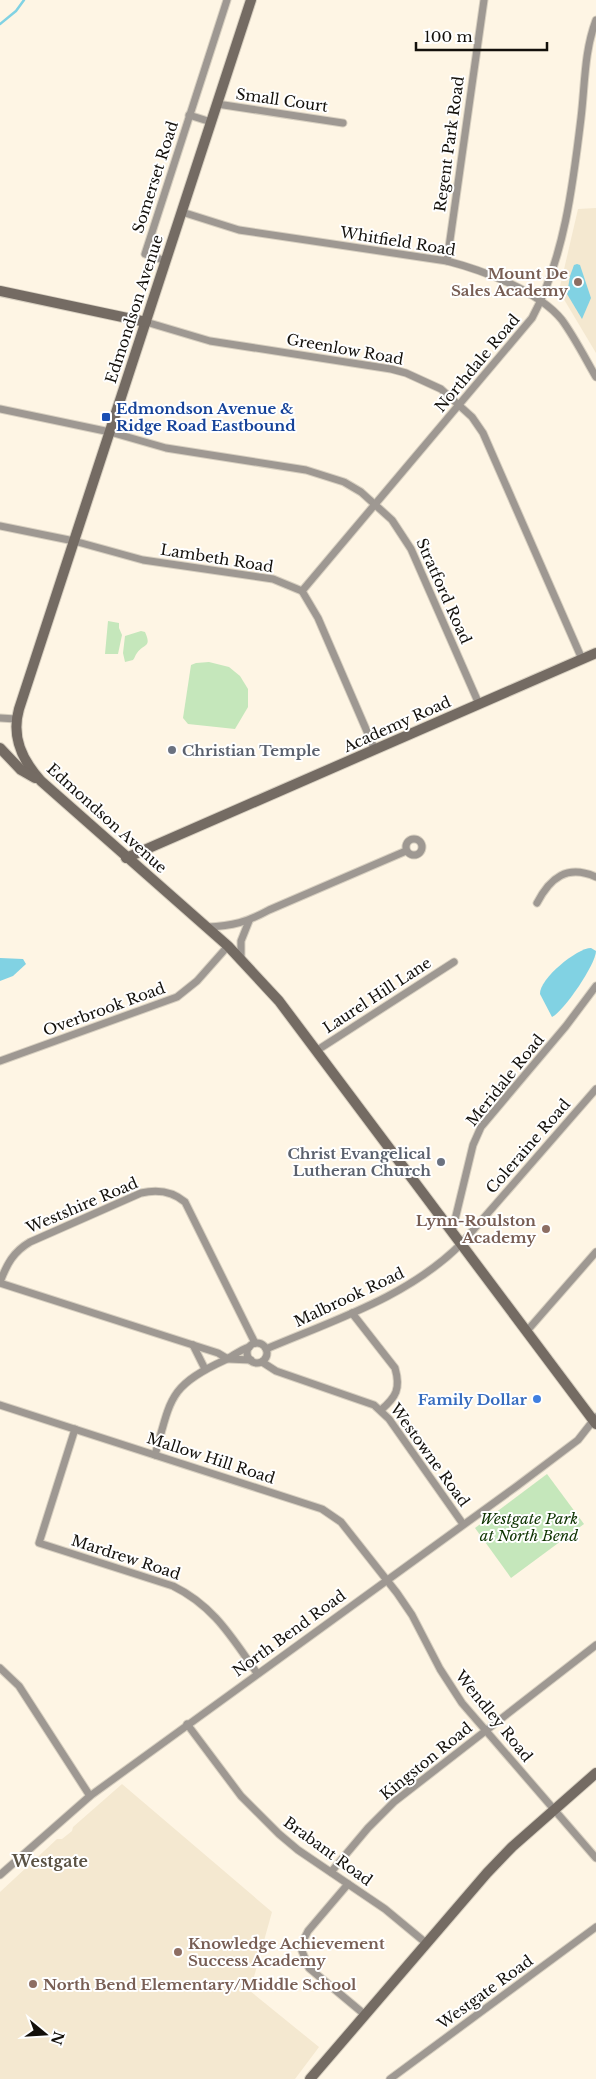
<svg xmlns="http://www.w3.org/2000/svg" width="596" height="2079" viewBox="0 0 596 2079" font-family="'Libre Baskerville',serif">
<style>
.built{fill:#f4e8d0}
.green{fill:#c5e7bb}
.water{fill:#81d2e3}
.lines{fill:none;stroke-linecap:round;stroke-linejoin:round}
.stream{stroke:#81d2e3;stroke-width:2.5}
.street-casing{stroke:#d8d0c1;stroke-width:9}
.secondary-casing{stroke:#d8d0c1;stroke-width:12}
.street{stroke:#9e9892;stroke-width:7}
.secondary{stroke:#746b63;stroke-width:10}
.education-dot{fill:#8d6e63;stroke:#fff;stroke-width:2}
.transit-dot{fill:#1a4fb4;stroke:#fff;stroke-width:2}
.worship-dot{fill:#6b7280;stroke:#fff;stroke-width:2}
.shop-dot{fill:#3f7fe0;stroke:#fff;stroke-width:2}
.labels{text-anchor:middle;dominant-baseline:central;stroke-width:4;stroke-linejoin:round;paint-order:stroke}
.street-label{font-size:15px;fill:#13100b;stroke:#fff}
.education-label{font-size:15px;font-weight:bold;fill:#785e54;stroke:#fff;text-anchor:end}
.transit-label{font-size:15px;font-weight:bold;fill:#164399;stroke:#fff;text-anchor:start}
.worship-label{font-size:15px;font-weight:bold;fill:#5b616d;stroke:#fff;text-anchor:start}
.shop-label{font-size:15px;font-weight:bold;fill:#366cbe;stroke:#fff;text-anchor:end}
.park-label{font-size:15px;font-style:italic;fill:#0d3300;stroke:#fff}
.neighbourhood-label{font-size:16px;font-weight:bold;fill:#5b5345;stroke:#fff}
</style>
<rect width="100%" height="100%" fill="#fef5e4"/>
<g class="built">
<polygon points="596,208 596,353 559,291 578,209"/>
<polygon points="122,1784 272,1912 250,1991 319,2047 295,2079 0,2079 0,1892 57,1839 62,1839 72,1831 73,1827"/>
</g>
<g class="green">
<polygon points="108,621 119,623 119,628 122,635 118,654 105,654"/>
<path d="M141 631 145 632C152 648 144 643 137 653 135 655 135 658 133 660L125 662 123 653 125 636Z"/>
<polygon points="209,662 229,667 240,676 248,689 248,707 235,729 188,724 183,718 191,665 196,663"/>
<polygon points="547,1474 584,1524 511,1578 475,1528"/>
</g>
<g class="water">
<polygon points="577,264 580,265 591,298 582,319 567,294 570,276 574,265"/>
<path d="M591 948 596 951C596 964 564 1011 552 1017L540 994C539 979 577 948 591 948Z"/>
<polygon points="0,958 23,959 26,964 13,976 0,981"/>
</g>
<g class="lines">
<polyline class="stream" points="0,24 16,11 24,0"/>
<g class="street-casing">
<g id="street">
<polyline points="217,104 343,123"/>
<polyline points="189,115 211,122"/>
<path d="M182 212 239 230 447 261C482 270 539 291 562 320 575 338 585 358 596 377"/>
<polyline points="166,261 145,254 227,0"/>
<polyline points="447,261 484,0"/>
<polyline points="146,322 210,341 391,369 406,373 441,389 472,417 483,433 582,659"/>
<polyline points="0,409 110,432 166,448 306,470 344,482 361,492 392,520 411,549 479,704"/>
<polyline points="0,526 74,541 143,560 273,579 302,591 318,618 375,750"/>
<path d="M302 591 532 318C564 259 573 185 581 118 585 85 584 52 596 20"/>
<polyline points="0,718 16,719"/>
<circle cx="414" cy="847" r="8"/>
<path d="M537 903C550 878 567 864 596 877"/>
<path d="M207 927C233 926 247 922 269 910L406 851"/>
<polyline points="241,958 241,941 249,921"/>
<polyline points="316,1051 454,962"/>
<polyline points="0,1061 177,997 197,981 228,946"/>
<polyline points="452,1232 473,1145 481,1127 566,1026 596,986"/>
<path d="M0 1282C7 1264 13 1252 30 1242L141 1193C158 1189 172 1191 185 1202L255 1343"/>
<polyline points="0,1283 193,1345 218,1353 228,1359 251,1360"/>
<path d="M352 1313 395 1368C401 1389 396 1397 381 1410"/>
<polyline points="526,1332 596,1252"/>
<circle cx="257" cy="1353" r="10"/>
<polyline points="193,1345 205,1369"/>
<path d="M266 1349C334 1320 408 1297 461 1244L596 1089"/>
<polyline points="262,1362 276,1371 374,1405 389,1419 463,1524"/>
<polyline points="0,1405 322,1509 341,1522 397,1593 412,1615 440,1669 462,1703 596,1858"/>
<path d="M75 1429 39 1543 173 1586C214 1606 232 1638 257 1673"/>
<path d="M155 1455C171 1399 168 1386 225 1360 233 1356 240 1350 249 1347"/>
<polyline points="0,1668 19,1686 90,1796"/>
<polyline points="187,1724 241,1796 279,1834 298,1850 385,1909 426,1943"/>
<polyline points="331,1872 368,1828 394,1802 596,1645"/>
<polyline points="0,1875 90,1796 517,1486 578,1440 596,1417"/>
<polyline points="348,1884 308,1931 302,1943 302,1951 309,1968 364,2014"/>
<polyline points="390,2079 596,1927"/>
</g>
</g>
<g class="secondary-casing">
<g id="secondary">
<path d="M251 0 19 709C11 737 22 760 41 781L228 946 279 1001 596 1424"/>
<polyline points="0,291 146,322"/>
<polyline points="0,748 21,770 35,778"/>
<polyline points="126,858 596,653"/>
<polyline points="310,2079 487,1873 512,1847 596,1773"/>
</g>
</g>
<use href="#street" class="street"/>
<use href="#secondary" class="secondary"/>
</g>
<g class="education-dot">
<circle cx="578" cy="282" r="5"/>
<circle cx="546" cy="1229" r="5"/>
<circle cx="178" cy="1952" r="5"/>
<circle cx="33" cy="1984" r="5"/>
</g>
<rect class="transit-dot" x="101" y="412" width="10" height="10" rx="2.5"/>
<g class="worship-dot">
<circle cx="172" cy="750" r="5"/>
<circle cx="441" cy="1162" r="5"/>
</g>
<circle class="shop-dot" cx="537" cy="1399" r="5"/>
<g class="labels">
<g class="street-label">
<text transform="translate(282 100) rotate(8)">Small Court</text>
<text transform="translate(449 144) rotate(-82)">Regent Park Road</text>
<text transform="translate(155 177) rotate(-72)">Somerset Road</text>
<text transform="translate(398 241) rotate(9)">Whitfield Road</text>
<text transform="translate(134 309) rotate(-72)">Edmondson Avenue</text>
<text transform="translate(345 349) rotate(10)">Greenlow Road</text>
<text transform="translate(477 363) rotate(-50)">Northdale Road</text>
<text transform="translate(217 558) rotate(9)">Lambeth Road</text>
<text transform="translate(444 591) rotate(66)">Stratford Road</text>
<text transform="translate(397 724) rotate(-24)">Academy Road</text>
<text transform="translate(107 818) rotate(42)">Edmondson Avenue</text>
<text transform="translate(377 995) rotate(-33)">Laurel Hill Lane</text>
<text transform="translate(104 1009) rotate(-20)">Overbrook Road</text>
<text transform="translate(505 1080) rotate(-51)">Meridale Road</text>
<text transform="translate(528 1146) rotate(-49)">Coleraine Road</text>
<text transform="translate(82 1205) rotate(-23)">Westshire Road</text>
<text transform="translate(349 1297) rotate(-25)">Malbrook Road</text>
<text transform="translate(430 1455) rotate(54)">Westowne Road</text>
<text transform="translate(211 1458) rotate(18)">Mallow Hill Road</text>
<text transform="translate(126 1557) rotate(18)">Mardrew Road</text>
<text transform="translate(289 1633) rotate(-36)">North Bend Road</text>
<text transform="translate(494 1716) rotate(51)">Wendley Road</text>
<text transform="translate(426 1761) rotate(-39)">Kingston Road</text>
<text transform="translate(328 1851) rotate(36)">Brabant Road</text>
<text transform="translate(485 1992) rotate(-36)">Westgate Road</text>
</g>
<g class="education-label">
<text x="568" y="273">Mount De<tspan x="568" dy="17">Sales Academy</tspan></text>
<text x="536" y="1220">Lynn-Roulston<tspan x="536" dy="17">Academy</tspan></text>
<text x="188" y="1943" text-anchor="start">Knowledge Achievement<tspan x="188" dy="17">Success Academy</tspan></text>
<text x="43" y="1984" text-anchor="start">North Bend Elementary/Middle School</text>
</g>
<g class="transit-label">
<text x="116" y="408">Edmondson Avenue &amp;<tspan x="116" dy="17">Ridge Road Eastbound</tspan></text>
</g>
<g class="worship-label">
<text x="182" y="750">Christian Temple</text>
<text x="431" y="1153" text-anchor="end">Christ Evangelical<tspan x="431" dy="17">Lutheran Church</tspan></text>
</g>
<g class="shop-label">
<text x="527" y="1399">Family Dollar</text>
</g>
<g class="park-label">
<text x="529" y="1518">Westgate Park<tspan x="529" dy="17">at North Bend</tspan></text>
</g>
<g class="neighbourhood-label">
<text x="50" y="1861">Westgate</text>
</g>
</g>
<g transform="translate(45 2034) rotate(108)" stroke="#ffffff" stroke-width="4" paint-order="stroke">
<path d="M0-4L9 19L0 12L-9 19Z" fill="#13100b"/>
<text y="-8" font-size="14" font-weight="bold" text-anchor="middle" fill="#13100b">N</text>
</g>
<path d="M416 42v8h131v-8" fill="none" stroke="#13100b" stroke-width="2.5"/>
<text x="424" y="42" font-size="15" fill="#13100b" stroke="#ffffff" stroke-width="4" paint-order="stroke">100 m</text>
</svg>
